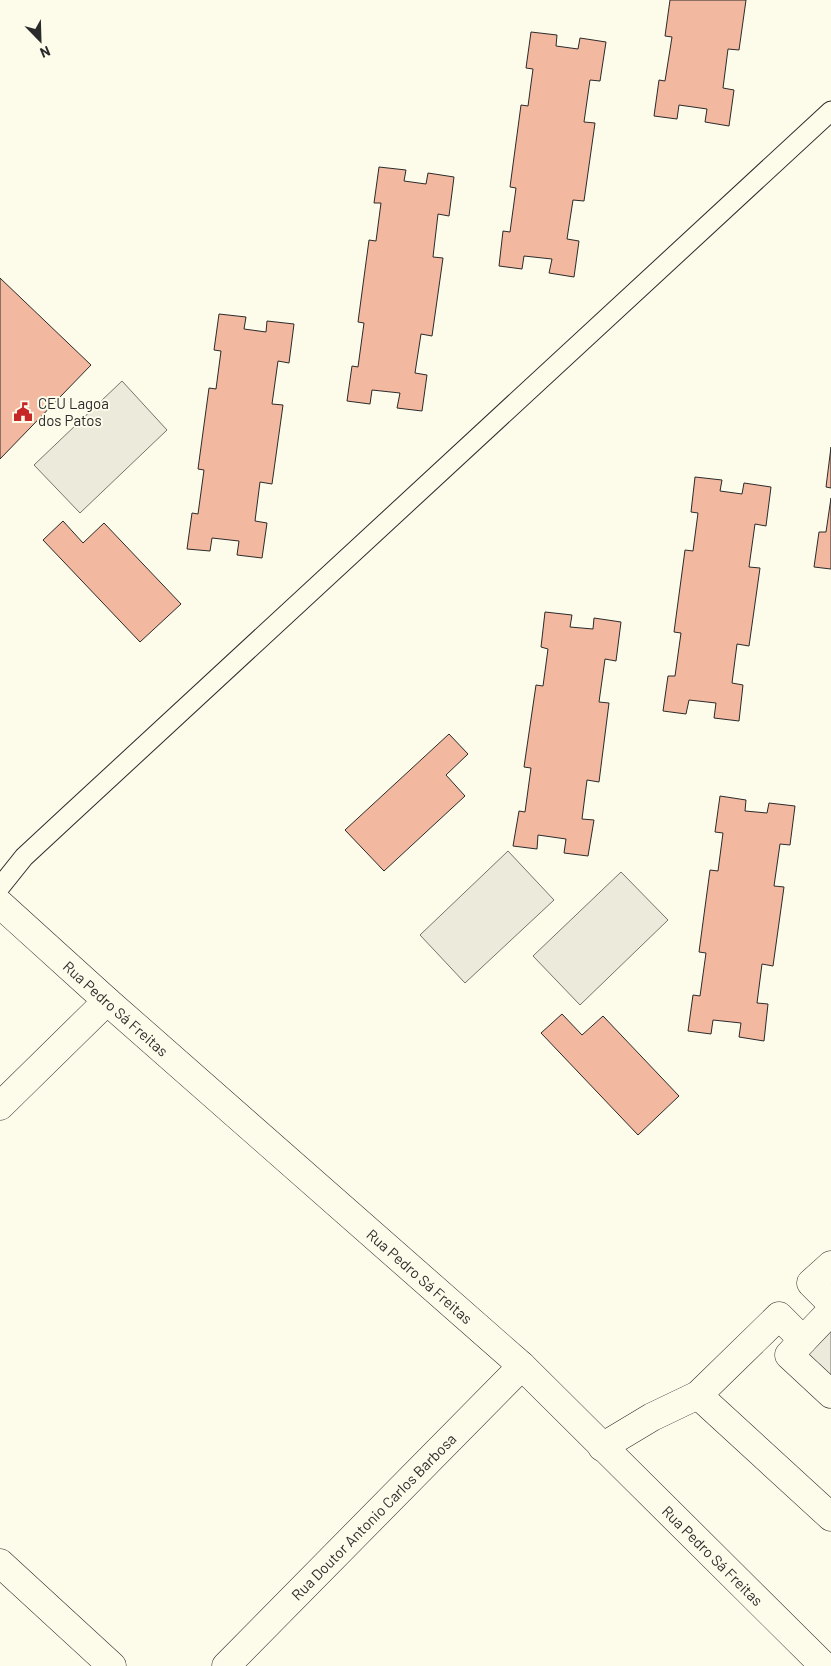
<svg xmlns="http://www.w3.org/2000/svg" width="831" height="1666" viewBox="0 0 831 1666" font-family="Barlow,sans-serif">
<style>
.green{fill:#ecebdb;stroke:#74746e}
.building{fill:#f2b8a0;stroke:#2b2b2b}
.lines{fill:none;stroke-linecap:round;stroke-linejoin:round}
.lane-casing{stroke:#2b2b2b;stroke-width:21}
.street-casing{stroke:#2b2b2b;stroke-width:29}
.lane{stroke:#fdfbea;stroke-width:19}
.street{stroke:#fdfbea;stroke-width:28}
.labels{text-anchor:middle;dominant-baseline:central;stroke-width:4;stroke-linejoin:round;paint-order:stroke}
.poi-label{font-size:15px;fill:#2b2b2b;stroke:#fdfbea;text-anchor:start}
.street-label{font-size:15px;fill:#2b2b2b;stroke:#fdfbea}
</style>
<rect width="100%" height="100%" fill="#fdfbea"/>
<g class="green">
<polygon points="122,381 167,430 80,513 34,465"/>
<polygon points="508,851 554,900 465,983 420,935"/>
<polygon points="621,872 668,920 580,1005 533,956"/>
<polygon points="831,1319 831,1388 797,1354"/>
</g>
<g class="building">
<polygon points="670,0 746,0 739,50 728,49 723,88 734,90 729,126 705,122 707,109 679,105 677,119 654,116 659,80 665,81 672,37 665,36"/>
<polygon points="531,32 557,35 556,46 578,49 580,38 606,42 600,81 590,80 584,122 595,123 584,201 573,200 567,239 579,241 574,277 549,273 552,259 524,256 522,269 499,266 503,231 510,232 516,188 510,187 521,105 528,106 533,69 526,68"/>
<polygon points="379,167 406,170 404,181 426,184 428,173 454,177 449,216 438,214 433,257 443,258 432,336 421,334 415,373 427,375 422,411 397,408 400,393 372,390 370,404 347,401 352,366 358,367 364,323 358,322 369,240 376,241 381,203 374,203"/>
<polygon points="0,278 91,365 0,459"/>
<polygon points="219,314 246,317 244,329 266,332 267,321 294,324 289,363 278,361 272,404 283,405 272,484 260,482 255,521 267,523 262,558 237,555 239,541 212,538 210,551 187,549 192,513 198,514 204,470 198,469 209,388 216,389 221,351 214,350"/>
<polygon points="831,447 831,488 826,487"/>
<polygon points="695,477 722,480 720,491 742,494 744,483 771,487 766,526 755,524 749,567 760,568 749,646 737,644 732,683 743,685 739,721 714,718 716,703 689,700 686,714 663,711 668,676 675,676 681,633 674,632 685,550 693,551 698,513 691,512"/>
<polygon points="831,498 831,569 814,567 819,532 826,532"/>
<polygon points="63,521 83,543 104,523 181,604 140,642 43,540"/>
<polygon points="545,612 572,615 570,627 593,629 594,618 621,622 616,661 605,659 599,702 609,703 599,782 587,780 582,819 594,820 588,856 564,853 566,839 538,835 537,849 513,846 519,811 525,812 531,768 524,767 536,685 543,686 548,649 541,647"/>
<polygon points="449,734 468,754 446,775 465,796 384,871 345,830"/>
<polygon points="720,796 746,800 745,811 767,813 769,803 795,806 790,845 780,844 774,886 784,887 773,966 762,964 757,1003 768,1004 764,1041 739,1037 741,1023 713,1020 711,1034 688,1031 693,995 700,996 706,953 699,952 710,870 718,871 723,833 715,832"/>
<polygon points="562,1014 582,1035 603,1016 679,1096 638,1135 541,1033"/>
</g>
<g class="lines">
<g class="lane-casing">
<polyline id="lane" points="0,887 24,857 66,818 831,111"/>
</g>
<g class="street-casing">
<g id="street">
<path id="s1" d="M0 904 107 1001 522 1366 824 1666"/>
<polyline points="0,1106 107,1001"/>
<polyline points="831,1265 811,1283 831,1303"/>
<polyline points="831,1311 789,1355 831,1394"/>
<polyline points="698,1395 831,1517"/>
<polyline points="602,1447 652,1417 698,1395 779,1316 803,1340"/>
<polyline points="0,1563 112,1666"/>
<path id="s2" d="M226 1666 522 1366"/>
</g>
</g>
<use href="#lane" class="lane"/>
<use href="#street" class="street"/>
</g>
<defs>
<g id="civic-bare" transform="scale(1.5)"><path d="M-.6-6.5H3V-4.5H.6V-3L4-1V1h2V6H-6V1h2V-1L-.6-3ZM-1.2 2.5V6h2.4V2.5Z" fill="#c62828" stroke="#fdfbea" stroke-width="2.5" paint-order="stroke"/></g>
</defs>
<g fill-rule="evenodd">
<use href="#civic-bare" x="23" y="412"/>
</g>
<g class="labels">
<g class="poi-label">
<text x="38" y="403">CEU Lagoa<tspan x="38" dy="17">dos Patos</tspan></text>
</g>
<g class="street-label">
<text stroke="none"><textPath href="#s1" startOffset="156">Rua Pedro Sá Freitas</textPath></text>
<text stroke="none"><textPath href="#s1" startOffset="561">Rua Pedro Sá Freitas</textPath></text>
<text stroke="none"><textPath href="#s2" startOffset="210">Rua Doutor Antonio Carlos Barbosa</textPath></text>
<text stroke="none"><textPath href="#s1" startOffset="966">Rua Pedro Sá Freitas</textPath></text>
</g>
</g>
<g transform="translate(40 40) rotate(157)" stroke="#fdfbea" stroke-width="4" paint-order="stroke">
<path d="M0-4L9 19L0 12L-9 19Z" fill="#2b2b2b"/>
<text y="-8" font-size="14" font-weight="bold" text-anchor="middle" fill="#2b2b2b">N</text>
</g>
</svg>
